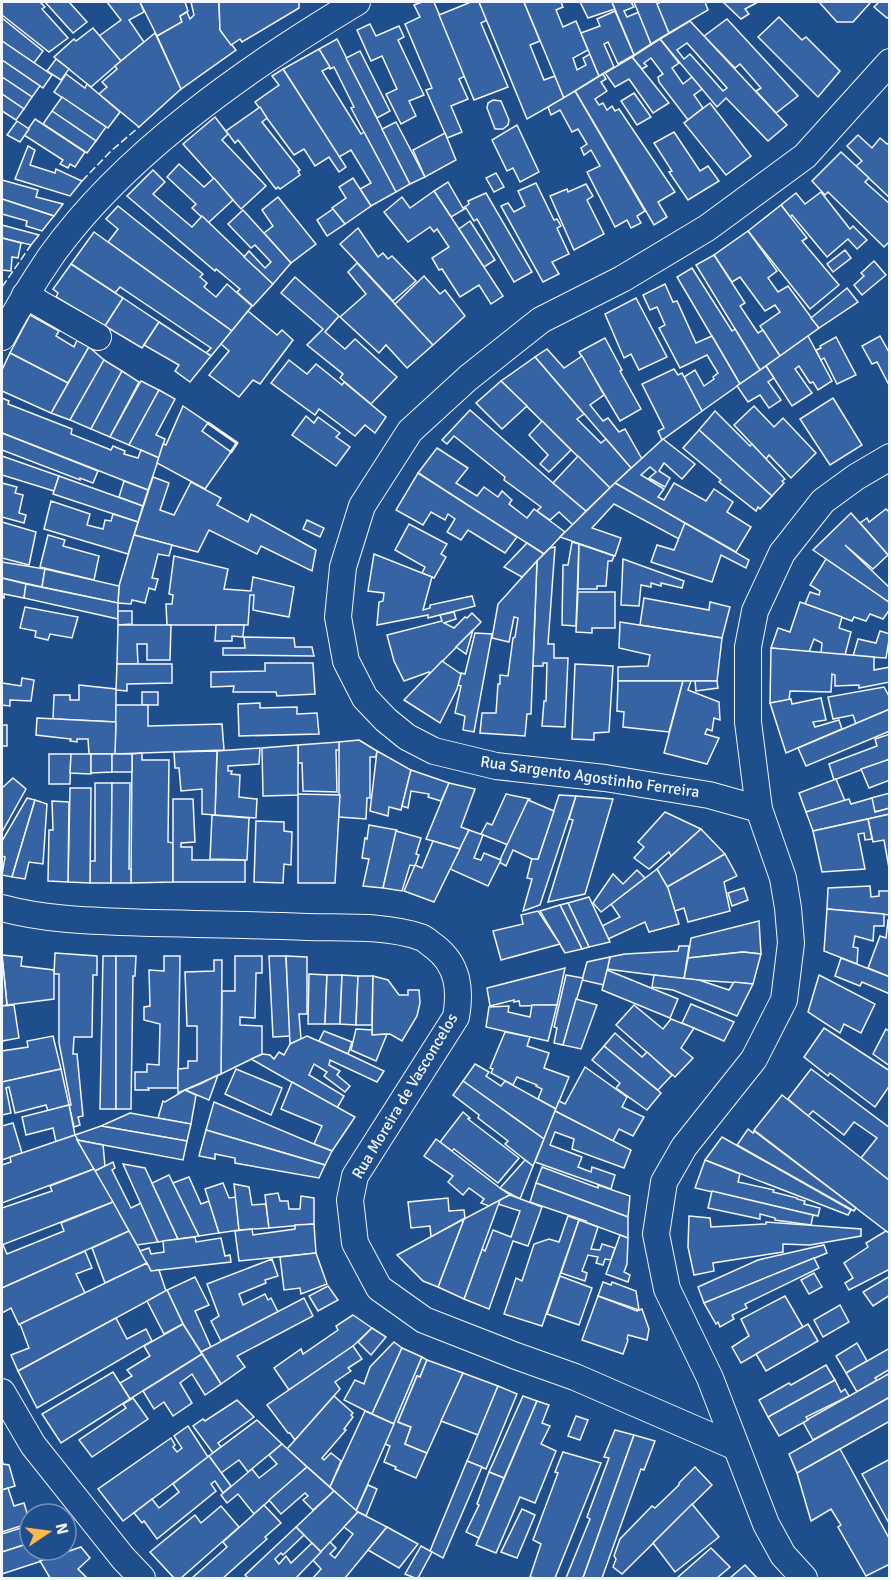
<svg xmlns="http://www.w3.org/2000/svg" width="891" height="1580" viewBox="0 0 891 1580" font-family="Signika,sans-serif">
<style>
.building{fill:#3563a3;stroke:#f2f6ff;stroke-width:1.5;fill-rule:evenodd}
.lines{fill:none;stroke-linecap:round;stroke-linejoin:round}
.minor-casing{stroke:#f2f6ff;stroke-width:28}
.minor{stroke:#1f4e8c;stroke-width:26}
.fence{stroke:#f2f6ff;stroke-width:1.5;stroke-dasharray:8 3;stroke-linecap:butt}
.wall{stroke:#f2f6ff;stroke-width:3}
.labels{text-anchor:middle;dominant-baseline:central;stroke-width:4.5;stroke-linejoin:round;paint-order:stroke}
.street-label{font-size:16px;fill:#f2f6ff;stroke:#1f4e8c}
</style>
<rect width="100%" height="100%" fill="#1f4e8c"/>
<g class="building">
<polygon points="2,2 40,2 45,7 42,9 68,38 49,52 2,15"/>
<polygon points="45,2 69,2 87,22 73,33"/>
<polygon points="107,2 140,2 144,12 129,20 144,42 121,61 99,36 121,20"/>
<polygon points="140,2 185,2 188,11 180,16 182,22 157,36"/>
<polygon points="191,2 219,2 220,30 236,50 181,89 157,36 182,22 180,16 187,12 190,19 194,15"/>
<polygon points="219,2 299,2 299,8 242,42 240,39 231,45 220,30"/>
<polygon points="422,2 434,2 465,76 459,79 468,99 451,106 462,132 447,138 426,90 432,88 405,24 420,17 414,5"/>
<polygon points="471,2 479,2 487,20 481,23 508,87 474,100 439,15"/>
<polygon points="479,2 524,2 540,41 530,45 544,80 555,76 564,98 527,119"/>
<polygon points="524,2 561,2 563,7 556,10 563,27 576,21 588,50 573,58 577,70 586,65 583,58 590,54 599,76 564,98"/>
<polygon points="580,2 612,2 615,9 588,18"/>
<polygon points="612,2 631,2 634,7 624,11 627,17 639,12 651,44 634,55"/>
<polygon points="634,2 657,2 669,33 651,44"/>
<polygon points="661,2 705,2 708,10 669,33 657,4"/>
<polygon points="723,2 758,2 745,9 749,14 741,19"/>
<polygon points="819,2 871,2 853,22 837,22"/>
<polygon points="879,2 890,2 890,16 887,18 874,7"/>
<polygon points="615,11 634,55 618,64 608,42 604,44 614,67 599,76 581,33 600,26 597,19"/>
<polygon points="779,17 802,40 806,37 840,71 818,97 758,37"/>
<polygon points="2,18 43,51 34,63 2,41"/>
<polygon points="727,19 798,96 776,113 756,91 761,88 740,64 735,68 704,36"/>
<path d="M690 21 787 125 768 141 726 98 717 107 660 39ZM687 43 727 88 723 91 690 54 684 59 677 50Z"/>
<polygon points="370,24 376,36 399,26 404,37 398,40 424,95 409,101 416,116 401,124 386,94 397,89 382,56 371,61 357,30"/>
<polygon points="93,28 121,61 91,87 54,57 74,39 76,41"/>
<polygon points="155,33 181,89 139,127 99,94 107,87 102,82 117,69 115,66"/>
<polygon points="337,39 410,184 396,192 351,108 354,107 334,67 330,69 319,49"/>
<polygon points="660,39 679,63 672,68 683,84 692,77 702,89 694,95 703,108 688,120 659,82 658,77 663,74 651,58 644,63 647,66 642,69 632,57"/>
<polygon points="2,41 52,75 43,88 2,60"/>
<polygon points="319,49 330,67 322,71 361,134 364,132 396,192 371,206 360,189 371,183 351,150 339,157 283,69"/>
<polygon points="360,51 390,111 377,118 346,58"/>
<polygon points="632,57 669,103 653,113 629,79 615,87 605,73"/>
<polygon points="56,59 69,69 61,80 47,71"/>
<polygon points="2,60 40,86 32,97 2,77"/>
<polygon points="283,69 346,167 339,172 329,157 315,166 304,149 294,155 255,102 279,85 272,76"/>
<polygon points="66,74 85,88 87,84 120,112 108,128 54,92"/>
<polygon points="603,74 606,79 601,82 607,91 595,99 599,105 603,103 607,110 612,106 615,111 619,109 675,192 658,202 667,217 654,225 575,91"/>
<polygon points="2,77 32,97 24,109 2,94"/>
<polygon points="575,91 645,211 637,216 641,223 631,228 627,220 615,227 587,172 600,166 591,150 584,155 581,148 587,144 578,129 572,132 560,110 551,115 548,107"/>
<polygon points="634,93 651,117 637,125 621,101"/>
<polygon points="2,94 24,109 16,120 2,111"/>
<polygon points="62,97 106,127 96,141 52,111"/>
<polygon points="493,100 501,101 509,120 508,125 503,129 495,129 487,108 488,103"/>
<polygon points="710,103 751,156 726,175 684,123"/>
<polygon points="260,107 267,118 262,122 300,170 298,171 300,175 280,189 278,187 276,189 238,140 235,143 226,131"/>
<polygon points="52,111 96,141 87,153 43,124"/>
<polygon points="215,117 228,134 222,140 266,186 241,209 183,144"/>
<polygon points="35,119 85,152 75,167 70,164 68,168 60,164 63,160 24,135"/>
<polygon points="17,121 29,129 20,142 7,135"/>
<polygon points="396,122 425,177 410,184 382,129"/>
<polygon points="517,125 539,172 520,182 513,168 507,171 492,140"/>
<polygon points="674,132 700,171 708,166 719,181 688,200 669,172 672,171 654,143"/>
<polygon points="445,133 456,160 425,177 413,150"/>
<polygon points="858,135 872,148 880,138 887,144 890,142 890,198 856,166 862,161 847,146"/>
<polygon points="28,146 35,150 30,165 55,173 56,169 82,181 70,196 15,179"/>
<polygon points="841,152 869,178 865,182 890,204 890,241 884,247 828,192 825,195 812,181"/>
<polygon points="179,164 204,187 214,178 233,200 208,223 192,208 196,204 167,177"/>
<polygon points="153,170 165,182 153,194 192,227 202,216 273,284 253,306 237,292 240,289 216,269 215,271 127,196"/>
<polygon points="496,173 504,187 494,192 486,178"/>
<polygon points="353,178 371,206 345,224 332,208 346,198 339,187"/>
<polygon points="2,180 38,190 36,197 63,204 54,216 2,199"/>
<polygon points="448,182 463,208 469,204 468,201 486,193 532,272 514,282 477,219 474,221 466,208 451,217 434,191"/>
<polygon points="536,183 554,220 557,219 561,226 557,228 569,254 552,262 559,274 543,282 501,206 508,203 514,212 525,206 518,191"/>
<polygon points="586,184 593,196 587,200 604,234 574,250 550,196 567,189 568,192"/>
<polygon points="434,191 503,296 491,304 479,285 460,297 442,269 439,270 432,258 449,247 437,229 434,232 430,227 408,242 384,212 402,197 410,208"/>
<polygon points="821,192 850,229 853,226 867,240 857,249 848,239 827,257 792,215 790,217 781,205 796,193 805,204"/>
<polygon points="278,197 316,244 291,263 264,233 273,226 262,210"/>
<polygon points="2,199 54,216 42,231 26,226 27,221 2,214"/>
<polygon points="781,205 807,238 802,241 839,285 810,309 748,231"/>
<polygon points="118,206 203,274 200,277 207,283 204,287 216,297 227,284 252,306 232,331 108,242 118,229 106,219"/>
<polygon points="333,209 345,224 327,236 317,220"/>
<polygon points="243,210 291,263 273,284 244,257 249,251 265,268 271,262 255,245 251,248 228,224"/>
<polygon points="470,221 495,260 484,267 459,229"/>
<polygon points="2,225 39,235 31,245 2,238"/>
<polygon points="358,228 378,257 383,253 388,259 392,256 416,281 393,301 340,244"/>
<polygon points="748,231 777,271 768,278 778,292 788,286 819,328 780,356 760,326 780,312 775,305 765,311 740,277 732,282 714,255"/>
<polygon points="94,232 232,331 211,356 206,353 211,348 120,287 115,293 71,264"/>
<polygon points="2,238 21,243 18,258 12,257 11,271 2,270"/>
<polygon points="845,250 851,258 833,272 827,264"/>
<polygon points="714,255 745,303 740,306 758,333 763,330 780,356 760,370 696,265"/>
<polygon points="874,261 886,275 862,295 854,285 864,276 861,273"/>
<polygon points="357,263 433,345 407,368 386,345 379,353 340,317 366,294 348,272"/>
<polygon points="71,264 123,298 105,326 56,297 58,293 53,289"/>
<polygon points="692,268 732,331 735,329 760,370 740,384 677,277"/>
<polygon points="424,276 440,294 445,290 465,316 433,345 395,304"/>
<polygon points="295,277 339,316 325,332 345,349 355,339 397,377 371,404 340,378 343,374 307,345 323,329 281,293"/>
<polygon points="665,284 673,302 677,301 696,343 712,336 740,384 702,411 684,377 695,370 704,386 714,379 713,377 718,373 707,355 680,368 659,328 665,325 657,307 650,310 643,295"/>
<polygon points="847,288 858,302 819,328 811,318"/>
<polygon points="123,298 159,322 142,348 105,326"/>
<polygon points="636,298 667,357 639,370 631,354 624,358 605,314"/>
<polygon points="248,311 277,335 282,330 293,340 260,384 253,380 239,397 209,375 229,351 221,344"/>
<polygon points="30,315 59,331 56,336 74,347 77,340 89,347 68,383 10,353"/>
<polygon points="159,322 211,356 190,382 175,371 179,365 144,345"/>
<polygon points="808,336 832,381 818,390 813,382 810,383 799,366 795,369 812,393 792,406 766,366"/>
<polygon points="880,336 890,354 890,387 877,362 872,364 862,346"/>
<polygon points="836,337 856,375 837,384 824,358 821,360 816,350 821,348 820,346"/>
<polygon points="605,338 622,370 620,371 641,409 620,421 579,352"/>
<polygon points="89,347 104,360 70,420 51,413"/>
<polygon points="547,349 564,368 582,356 604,395 590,405 603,421 608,418 619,432 625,429 642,459 631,468 535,357"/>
<polygon points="10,353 68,383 51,413 2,391 2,370"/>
<polygon points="535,357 584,414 577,419 601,443 606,439 631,468 610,488 501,381"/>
<polygon points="104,360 122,371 91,429 70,420"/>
<polygon points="289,360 307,374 316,364 342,385 344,382 386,417 375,433 365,425 355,436 319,409 315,415 271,383"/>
<polygon points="766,366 774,378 768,382 781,400 769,408 760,395 748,402 737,386"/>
<polygon points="674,369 678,375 682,373 702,411 662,440 658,431 664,428 642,384"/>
<polygon points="122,371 139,382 110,437 91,429"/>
<polygon points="141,381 159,390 129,445 110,437"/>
<polygon points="501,381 527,406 502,429 476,403"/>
<polygon points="159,390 175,399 156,435 165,439 159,458 129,445"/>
<polygon points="2,398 9,401 8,404 72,429 71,434 111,450 113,446 125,451 124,454 138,458 141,450 159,458 148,490 2,433"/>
<polygon points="833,398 862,445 830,465 800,419"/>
<polygon points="183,406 208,423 202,431 231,452 205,489 157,463 163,444 166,445"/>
<polygon points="754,406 774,427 783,418 816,453 791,478 769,455 766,459 734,425"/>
<polygon points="470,410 553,483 586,511 573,525 559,512 550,520 537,511 541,507 504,480 505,477 454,436 447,444 442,440"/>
<polygon points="715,411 750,446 752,444 785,479 782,481 784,483 772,496 699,430"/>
<polygon points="306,416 314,423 318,417 340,433 336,437 350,447 336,466 292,435"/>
<polygon points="542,421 571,450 549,472 540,464 548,455 529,435"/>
<polygon points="699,430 772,496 760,509 758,507 756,511 719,482 721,480 683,448"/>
<polygon points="2,433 98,471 93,483 80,478 80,480 2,450"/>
<polygon points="663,439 695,464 682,479 664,463 659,471 670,478 665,487 649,478 656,472 650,467 641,475 664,489 658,497 664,500 674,483 706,501 714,489 733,502 727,512 751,527 736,552 615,483"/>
<polygon points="437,448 468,468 456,483 477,496 484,487 498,497 502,491 512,500 509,504 527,518 534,509 565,532 544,554 418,473"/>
<polygon points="2,456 59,476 54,491 2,475"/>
<polygon points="578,456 610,488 586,511 553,483"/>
<polygon points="418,473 517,537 505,553 468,530 461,540 447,532 455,519 448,514 445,520 431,512 423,525 396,510"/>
<polygon points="59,476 143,506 138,522 53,494"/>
<polygon points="153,477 169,483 160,510 174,515 191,482 221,498 217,505 248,522 251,514 316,550 312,571 261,546 257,554 209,530 198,552 134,535"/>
<polygon points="124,481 148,490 143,506 119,497"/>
<polygon points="2,483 17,487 15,493 23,495 19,513 26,515 24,523 2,517"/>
<polygon points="615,483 685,523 679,539 614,504 592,528 621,538 615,556 560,537"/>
<polygon points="51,501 90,514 87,525 103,529 105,520 111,521 113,514 138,522 128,554 44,529"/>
<polygon points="886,509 890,513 890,557 860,523 867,518 869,522"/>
<polygon points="851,513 888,555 873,569 845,545 890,588 890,603 813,550"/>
<polygon points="307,520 324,528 320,537 303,529"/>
<polygon points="2,522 36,532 29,565 2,558"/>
<polygon points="685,523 749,560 746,568 721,555 712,582 651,562 657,545 674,550"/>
<polygon points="409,524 447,544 441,554 446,557 434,578 422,573 425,567 395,550"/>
<polygon points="48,535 65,540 63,546 99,556 94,580 40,567"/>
<polygon points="134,535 172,545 169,556 158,554 152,578 158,579 155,590 149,588 145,603 132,600 131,604 118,603 119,586"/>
<polygon points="572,542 579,544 576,626 562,625 563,565 568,565"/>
<polygon points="527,543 544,554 522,577 504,567"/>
<polygon points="579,544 614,556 612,561 608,561 606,586 597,586 597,589 578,589"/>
<polygon points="555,547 548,644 554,644 554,658 568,658 565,727 542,726 544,701 546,701 547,663 543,663 543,666 533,666 537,561 550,548"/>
<polygon points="374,554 432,577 423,610 430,608 430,605 472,596 475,606 428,618 428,615 377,625 379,602 383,601 384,593 368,591"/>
<polygon points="174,556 228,569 224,589 251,591 253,577 294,587 289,617 253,610 254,595 250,595 248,625 167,625 166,604 172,604 173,595 169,594"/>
<polygon points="623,559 684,581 682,588 661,583 661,586 651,583 651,587 641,585 639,606 621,605"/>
<polygon points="826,559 890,603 890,609 883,619 870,614 866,621 854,617 852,621 805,604 810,592 819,595 820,591 810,585"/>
<polygon points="537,561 531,714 527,714 525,736 480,733 482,713 496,713 498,684 500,684 500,675 508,676 513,638 515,637 518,618 514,617 509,642 492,638 498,604"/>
<polygon points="2,562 45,569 42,587 2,578"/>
<polygon points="45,569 119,586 118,603 42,587"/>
<polygon points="2,578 26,584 24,598 4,594 4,598 2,597"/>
<polygon points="26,584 118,603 118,619 24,598"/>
<polygon points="578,592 615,592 615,628 592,628 592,633 576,632"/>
<polygon points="644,598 709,610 710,602 730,607 722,638 640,625"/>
<polygon points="800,602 842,617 839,628 851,632 845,655 821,653 822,643 814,639 809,652 771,648 778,628 790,632"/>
<polygon points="25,607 78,617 72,638 50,634 48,640 35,637 36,631 20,628"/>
<polygon points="118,611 132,611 132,624 118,625"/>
<polygon points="454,612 456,619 444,623 454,628 465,617 467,618 472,613 481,622 430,674 429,672 404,681 394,661 387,635 442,621 440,615"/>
<polygon points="620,622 722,638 717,681 618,681 618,667 648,666 650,655 619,648"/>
<polygon points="118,625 171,625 170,660 147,660 147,644 137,644 138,664 117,664"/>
<polygon points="216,625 244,625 243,637 232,636 232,641 215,641"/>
<polygon points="473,630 466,654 456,647"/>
<polygon points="880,631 890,634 886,658 853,656 858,639 876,643"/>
<polygon points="475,633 492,634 474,732 463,730 465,716 455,713 461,686 458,685 461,673 465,674"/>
<polygon points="244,637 294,638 295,647 312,647 314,656 223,655 223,648 245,648"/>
<polygon points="771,648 874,657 874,670 890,667 890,682 859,688 859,685 835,686 835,675 832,674 831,692 790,691 789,700 770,703"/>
<polygon points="442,661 461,674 457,689 440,723 404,700"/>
<polygon points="265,663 313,663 315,694 277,696 276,692 233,692 234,686 211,687 211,672 265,671"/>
<polygon points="117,664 172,664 172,683 127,684 127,691 116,690"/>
<polygon points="575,664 613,666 609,732 594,733 594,740 572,739"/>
<polygon points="22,678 34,680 31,701 10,700 10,706 2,705 2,683 21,686"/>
<polygon points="618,681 683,681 669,732 623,727 624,712 617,711"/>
<polygon points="683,681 691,681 688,690 719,702 720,720 714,718 712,731 707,729 705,734 719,738 707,764 664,753"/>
<polygon points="695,681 717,681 718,688 696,691"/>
<polygon points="79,685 116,689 116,722 53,719 54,695 70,695 70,700 79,700"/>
<polygon points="884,687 890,698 890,709 856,724 853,715 833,719 828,697"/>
<rect x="142" y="692" width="16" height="13"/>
<polygon points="821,698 826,720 813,722 815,727 839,720 842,729 786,753 770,703 791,699 792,704"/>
<polygon points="260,703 260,708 297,707 297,714 317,713 319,734 239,736 238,704"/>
<polygon points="116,705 148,705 148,726 222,724 224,750 115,754"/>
<polygon points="890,709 890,731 806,766 798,748"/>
<polygon points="37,718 116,722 115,754 89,754 88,739 77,739 77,742 70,741 71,739 36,735"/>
<rect x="2" y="725" width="5" height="21"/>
<polygon points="890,734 890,759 834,780 829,764 877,746 875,739"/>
<polygon points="359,740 377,751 376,757 370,757 370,798 367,798 366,819 339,817 339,742"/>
<polygon points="339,742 339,750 336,750 337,792 303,791 302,763 298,763 298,745"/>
<polygon points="298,745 298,795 263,796 262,748"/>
<polygon points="260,748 259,764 228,766 228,771 232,771 231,774 240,775 239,797 257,799 256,818 215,815 217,751"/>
<polygon points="217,751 215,815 202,814 202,789 181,791 179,768 175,768 174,752"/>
<polygon points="377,751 411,770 401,810 389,807 388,816 370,811"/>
<polygon points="142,753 142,760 169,760 168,842 173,843 173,882 131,883 132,754"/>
<polygon points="49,754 71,754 70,784 49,784"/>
<polygon points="71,754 91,754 91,774 70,773"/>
<polygon points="91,754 112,754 112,772 91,773"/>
<rect x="112" y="754" width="20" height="18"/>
<polygon points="890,759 890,780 869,788 861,769"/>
<polygon points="411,770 449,783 441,801 428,797 429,794 411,791 408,808 402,806"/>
<polygon points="13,778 26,789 2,832 2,788"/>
<polygon points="836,779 845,801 806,812 799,793"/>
<polygon points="95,783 112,783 111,883 90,883 90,861 95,861"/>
<polygon points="112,783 130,783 129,869 131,869 131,883 111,883"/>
<polygon points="449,783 475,789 461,827 469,830 460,849 426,839"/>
<polygon points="70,788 91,788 90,883 68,882"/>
<polygon points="890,793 890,808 875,812 871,798"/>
<polygon points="298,794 340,795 335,883 298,883"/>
<polygon points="506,794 530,799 508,845 481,834 487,823 492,825"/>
<polygon points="559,795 576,796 540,905 523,911 532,879 527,878 532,858 538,859"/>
<polygon points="576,796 613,799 585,894 548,902 573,820 569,819"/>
<polygon points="27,798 35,800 12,877 2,875 5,857 2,856 2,841"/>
<polygon points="872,798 875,812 890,808 890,814 813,831 806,812 849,799 851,804"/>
<polygon points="173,799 193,799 195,842 181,843 181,847 192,847 192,860 245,860 245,882 173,882"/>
<polygon points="35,800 47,804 43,864 29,862 25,879 12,877"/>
<polygon points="528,800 554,811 538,859 532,859 513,850 506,866 499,862"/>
<polygon points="52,801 69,802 68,882 48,881 49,830 53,830"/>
<polygon points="665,812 701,829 671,856 669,852 649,869 634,858 644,847 638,842"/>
<polygon points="890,814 890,868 889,868 884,840 873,842 868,819"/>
<polygon points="212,815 249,818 247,860 210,859"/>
<polygon points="868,819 872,839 865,840 864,833 858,834 865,869 822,872 813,831"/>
<polygon points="256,821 284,822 284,831 292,832 291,865 284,864 283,883 254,882"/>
<polygon points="369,825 397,830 383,888 363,886 369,859 362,858 365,838 367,839"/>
<polygon points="701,829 725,854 667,887 657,869"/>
<polygon points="469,830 483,835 474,858 481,860 484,853 501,860 488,886 450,869"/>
<polygon points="396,831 421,838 416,854 419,855 415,866 410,865 402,891 383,888"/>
<polygon points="433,841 460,849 434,902 404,891 415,865 422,868"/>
<polygon points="725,854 737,876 724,882 730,911 688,922 684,908 675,911 667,887"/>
<polygon points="657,869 668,888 679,924 649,932 645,922 608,939 602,926 620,917 611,904"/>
<polygon points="637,870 645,878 601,912 593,903 613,874 623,884"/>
<polygon points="870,886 871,897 879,896 879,891 890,891 890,915 827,909 828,888"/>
<polygon points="744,888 748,900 732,906 728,893"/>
<polygon points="589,897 610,942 589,947 568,903"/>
<polygon points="568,903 589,947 582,949 560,905"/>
<polygon points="560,905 582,949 565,953 540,911"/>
<polygon points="827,909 884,914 884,926 874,926 873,941 855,936 853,947 858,948 857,964 824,951"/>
<polygon points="538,911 560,944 501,960 493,931 523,924 521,915"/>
<polygon points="888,920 890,920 890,977 868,968 880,936 886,938"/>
<polygon points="759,921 761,954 743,952 688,958 691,938"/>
<polygon points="679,946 689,946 684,979 607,969 610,957 625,954 678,951"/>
<polygon points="743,952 761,954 753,984 684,979 688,958"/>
<polygon points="55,953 97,956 97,975 93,975 92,1037 74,1037 73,1054 77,1054 83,1116 78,1117 80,1125 74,1127 69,1105 71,1105 59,1043 59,974 54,974"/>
<polygon points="2,955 22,957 21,966 54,970 54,999 7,1005"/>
<polygon points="2,956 7,1005 2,1006"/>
<polygon points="103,956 116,956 116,1109 100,1109"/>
<polygon points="116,956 136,956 135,976 133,976 131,1109 116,1109"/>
<polygon points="164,956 180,956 178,1088 148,1088 149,1090 135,1090 135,1072 147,1072 147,1064 159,1065 160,1024 144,1020 144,1007 150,1006 149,970 164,971"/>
<polygon points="235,956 262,956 262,973 256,973 255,1018 240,1017 240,1025 262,1026 262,1054 221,1074 222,991 235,991"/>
<polygon points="269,956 286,956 290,1036 273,1037"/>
<polygon points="286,956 307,957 307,1014 299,1014 301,1039 290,1044"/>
<polygon points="610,957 604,985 582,980 587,962"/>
<polygon points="841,958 890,977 890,994 862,982 860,986 835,976"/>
<polygon points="214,960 222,960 221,1074 178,1093 178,1069 188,1068 188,1061 197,1061 197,1026 187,1026 185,972 214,971"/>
<polygon points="565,968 557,1005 520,1006 519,1001 514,1002 514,1000 490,1006 487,988"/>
<polygon points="607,970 678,999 670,1018 602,990"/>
<polygon points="309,974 327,975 325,1024 308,1024"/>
<polygon points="327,975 342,975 340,1024 325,1024"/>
<polygon points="342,975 358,976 356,1025 340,1024"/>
<polygon points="566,975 583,978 563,1045 554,1043 557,1028 554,1027"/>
<polygon points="654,975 699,980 729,990 734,982 753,984 737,1016 673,990 652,987"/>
<polygon points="819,975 875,1004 861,1033 844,1024 840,1033 808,1012"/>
<polygon points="358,976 373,976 372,1025 356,1025"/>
<polygon points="373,976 388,980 399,995 408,995 408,990 419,990 420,1003 417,1016 402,1041 390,1034 372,1035"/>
<polygon points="576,999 597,1005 581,1049 563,1045"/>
<polygon points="691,1004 734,1022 724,1041 682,1023"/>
<polygon points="14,1005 19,1038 2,1041 2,1006"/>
<polygon points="532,1005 557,1005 548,1041 486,1027 489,1007 509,1006 508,1012 530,1017"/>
<polygon points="634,1005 663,1029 671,1019 694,1028 681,1048 693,1058 675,1077 616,1025"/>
<polygon points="824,1028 890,1071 890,1085 875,1107 830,1073 828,1076 804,1057"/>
<polygon points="356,1029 372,1030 372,1035 387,1034 376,1061 351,1050"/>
<polygon points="886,1029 890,1032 890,1066 873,1054"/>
<polygon points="324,1031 352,1042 348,1054 319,1041"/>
<polygon points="505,1032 530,1037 527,1046 549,1053 544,1068 569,1077 556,1109 538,1099 542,1089 536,1086 537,1085 517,1077 513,1085 491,1073 493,1069 490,1068"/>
<polygon points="615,1033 642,1057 647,1052 672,1075 658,1090 604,1046"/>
<polygon points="53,1036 61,1069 2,1082 2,1051 28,1047 27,1041"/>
<polygon points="307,1036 348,1054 384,1071 377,1082 330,1060 329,1065 340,1071 337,1075 350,1086 345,1092 324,1076 327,1072 314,1064 309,1075 344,1096 337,1108 251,1059 263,1054 270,1055 274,1059 279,1052 284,1055 290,1044"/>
<polygon points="604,1046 661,1093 647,1110 616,1088 620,1083 592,1060"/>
<polygon points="475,1064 489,1072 486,1076 501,1086 505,1081 556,1109 544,1139 463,1081"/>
<polygon points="585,1067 627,1097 622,1107 644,1117 633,1136 619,1129 613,1141 555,1111 559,1101 565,1104"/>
<polygon points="61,1069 69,1105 48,1111 46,1105 15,1113 9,1087 6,1088 11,1113 2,1115 2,1082"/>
<polygon points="236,1069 282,1088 271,1115 225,1094"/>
<polygon points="811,1069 890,1128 890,1181 861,1158 877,1138 854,1122 844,1135 813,1111 808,1116 788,1099"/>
<polygon points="218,1075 209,1100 185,1090 200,1084"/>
<polygon points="463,1081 544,1139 533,1166 505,1144 508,1141 478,1118 479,1115 453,1095"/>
<polygon points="292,1082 355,1117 332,1151 314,1144 322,1126 281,1109"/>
<polygon points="185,1090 196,1095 191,1124 158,1118 163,1101 165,1102"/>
<polygon points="782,1095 890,1181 890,1234 754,1130"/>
<polygon points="214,1102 314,1144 332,1151 325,1165 206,1130"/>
<polygon points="69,1105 75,1135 56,1142 53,1128 26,1135 22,1117"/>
<polygon points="555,1111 631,1150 624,1168 572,1149 574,1139 555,1132 550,1145 582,1157 578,1167 591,1172 592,1167 615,1175 611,1189 535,1162"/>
<polygon points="463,1112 470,1118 468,1119 519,1158 498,1183 454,1149 452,1151 440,1142"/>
<polygon points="130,1113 191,1124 187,1141 101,1126"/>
<polygon points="13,1123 22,1153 2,1160 2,1126"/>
<polygon points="101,1126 187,1141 183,1160 77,1140 75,1135"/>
<polygon points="748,1129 753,1133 754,1131 856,1208 854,1211 737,1145"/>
<polygon points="206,1130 325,1165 319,1178 235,1163 235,1158 215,1154 215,1159 199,1156"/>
<polygon points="75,1135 94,1169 2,1203 2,1165 11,1162 10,1157"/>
<polygon points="722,1137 851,1210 848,1215 705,1160"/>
<polygon points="436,1139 500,1188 510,1195 489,1206 481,1203 484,1199 469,1188 463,1195 448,1182 453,1176 424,1156"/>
<polygon points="77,1140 103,1145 105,1166 95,1171"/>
<polygon points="525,1160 533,1166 520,1199 500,1188"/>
<polygon points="705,1160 740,1174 738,1182 774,1190 773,1192 797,1198 797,1199 805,1201 804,1204 820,1208 818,1216 695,1188"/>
<polygon points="113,1162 115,1168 112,1170 131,1208 141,1203 158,1242 137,1245 129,1231 95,1171"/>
<polygon points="123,1164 145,1168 178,1239 158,1242"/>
<polygon points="542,1167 598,1188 598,1185 630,1196 628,1217 536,1183"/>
<polygon points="94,1169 113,1202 2,1245 2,1208 52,1191 50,1186"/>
<polygon points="169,1175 173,1183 199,1236 178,1239 152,1183"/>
<polygon points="189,1177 201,1204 209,1201 219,1233 199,1236 173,1183"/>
<polygon points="223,1183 229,1198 236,1197 239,1230 219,1233 205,1189"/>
<polygon points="536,1183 628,1217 628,1238 585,1222 586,1221 530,1202"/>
<polygon points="234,1184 249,1187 252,1205 266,1204 269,1228 239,1230"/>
<polygon points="712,1191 813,1215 811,1225 775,1220 775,1218 760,1214 760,1219 708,1208"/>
<polygon points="278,1193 280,1201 288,1201 289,1209 300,1209 301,1196 314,1198 314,1224 269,1228 265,1195"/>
<polygon points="510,1195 542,1207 528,1246 513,1241 489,1309 464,1299 482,1249 485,1251 493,1230 511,1237 520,1211 498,1204 500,1200"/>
<polygon points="448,1198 449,1211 464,1210 465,1218 431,1237 430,1226 411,1228 408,1202"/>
<polygon points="500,1200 464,1299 438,1287 464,1219"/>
<polygon points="113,1202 129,1231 2,1288 2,1245 3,1245 7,1254 64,1231 61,1223"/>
<polygon points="568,1216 579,1220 542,1326 504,1314 516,1278 522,1281 534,1244 549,1239 559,1242"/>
<polygon points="689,1216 710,1218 711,1227 766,1224 766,1222 861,1229 861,1236 810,1245 783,1244 783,1252 713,1263 714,1271 694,1275 688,1247"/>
<polygon points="464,1219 438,1287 423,1281 397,1255"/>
<polygon points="579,1220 598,1227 591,1249 600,1250 602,1244 615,1248 611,1260 605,1259 603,1265 596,1263 598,1257 588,1255 582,1271 587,1273 585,1281 561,1273"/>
<polygon points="314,1224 316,1253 239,1261 235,1231 252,1229 253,1235 295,1229 295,1225"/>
<polygon points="129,1231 147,1263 105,1283 92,1248"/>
<polygon points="886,1231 890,1234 890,1269 849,1290 845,1283 853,1278 844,1263 868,1247 866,1243"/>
<polygon points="620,1235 628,1238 627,1264 624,1272 630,1275 628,1282 606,1274"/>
<polygon points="195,1237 196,1242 221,1238 225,1256 230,1255 231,1262 151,1271 140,1251 149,1248 151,1254 164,1252 163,1241"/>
<polygon points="824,1245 827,1253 704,1303 698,1287 758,1260"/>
<polygon points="85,1251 92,1268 76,1274 85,1293 19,1325 11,1308 2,1313 2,1288"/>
<polygon points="316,1253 327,1284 301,1294 300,1288 284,1290 280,1257"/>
<polygon points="814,1258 819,1268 745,1304 747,1308 732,1315 734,1319 720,1327 718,1322 716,1324 704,1303"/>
<polygon points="272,1259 278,1276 265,1280 266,1283 239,1294 243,1305 265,1294 268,1300 271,1298 278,1312 221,1341 211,1321 219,1316 207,1284"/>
<polygon points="147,1263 151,1271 159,1270 166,1291 18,1371 11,1355 29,1348 20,1324"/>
<polygon points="814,1273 822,1287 809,1294 801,1280"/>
<polygon points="560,1276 592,1288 579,1325 547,1314"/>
<polygon points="890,1276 890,1295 873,1306 863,1292"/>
<polygon points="195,1277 209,1305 195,1311 211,1347 201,1352 184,1326 167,1290"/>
<polygon points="603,1282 611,1285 612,1282 636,1291 639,1310 598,1296"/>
<polygon points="328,1286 338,1300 318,1311 309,1296"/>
<polygon points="167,1290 183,1324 164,1334 147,1301"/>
<polygon points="598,1296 637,1311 642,1309 649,1329 647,1340 628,1335 627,1339 628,1340 623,1354 582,1340"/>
<polygon points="785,1296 803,1327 741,1363 732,1347 749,1336 741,1319"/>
<polygon points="304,1298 313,1316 237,1356 245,1367 221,1384 201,1352"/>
<polygon points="840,1305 849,1322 823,1337 814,1320"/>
<polygon points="353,1315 372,1328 352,1347 289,1390 274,1368 301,1349 303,1354 338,1330 336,1326"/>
<polygon points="116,1318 127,1339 146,1329 152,1341 37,1408 18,1371"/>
<polygon points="183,1324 202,1354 130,1399 120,1383 132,1376 127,1370 150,1356 144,1346"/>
<polygon points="808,1324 818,1341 766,1371 756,1354"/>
<polygon points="372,1328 386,1337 371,1355 358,1342"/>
<polygon points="394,1342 402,1348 372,1414 344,1400 355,1380 364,1384 370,1367"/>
<polygon points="857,1343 867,1361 846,1373 836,1356"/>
<polygon points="353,1346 362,1359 348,1368 351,1371 335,1382 340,1389 295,1440 290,1433 288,1433 267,1405"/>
<polygon points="402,1348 422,1357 394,1424 372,1414"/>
<polygon points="890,1348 890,1369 875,1378 877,1380 857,1392 846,1373"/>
<polygon points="202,1354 221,1384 205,1395 192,1374 180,1383 192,1403 173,1416 164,1402 154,1409 143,1391"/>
<polygon points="422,1357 427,1360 420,1377 417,1376 398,1422 411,1427 405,1444 427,1453 416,1478 395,1469 396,1467 384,1462 390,1446 385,1444"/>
<polygon points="427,1360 463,1373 427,1453 405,1444 411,1427 398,1422 417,1376 420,1377"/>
<polygon points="826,1365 835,1380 768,1417 759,1400 789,1383 791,1385"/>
<polygon points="113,1372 130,1399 61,1443 42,1414"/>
<polygon points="463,1373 498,1386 478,1435 441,1421"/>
<polygon points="890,1373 890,1397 813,1440 803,1422"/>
<polygon points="835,1380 841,1392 845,1389 849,1396 806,1417 808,1420 779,1436 768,1417"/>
<polygon points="498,1386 517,1394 486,1469 467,1461"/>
<polygon points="334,1396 353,1413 351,1415 353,1417 344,1429 346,1430 322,1458 324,1460 331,1453 341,1461 330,1487 287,1449"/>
<polygon points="523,1396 537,1401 504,1478 489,1472"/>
<polygon points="890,1397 890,1421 797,1473 789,1454"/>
<polygon points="133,1398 148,1419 92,1457 79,1440 126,1408 123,1404"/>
<polygon points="237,1400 254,1417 218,1443 221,1447 213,1453 193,1426 203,1419 205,1421"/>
<polygon points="537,1401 549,1405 542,1423 550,1426 541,1444 556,1451 535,1503 520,1497 496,1553 476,1545"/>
<polygon points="365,1411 394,1424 356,1511 330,1487"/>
<polygon points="576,1416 588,1420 580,1440 568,1436"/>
<polygon points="257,1420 282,1444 248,1472 239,1460 221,1473 209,1456"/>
<polygon points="188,1426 208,1457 123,1521 98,1489 171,1438 175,1445 173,1447 177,1452 182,1448 174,1436"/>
<polygon points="615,1430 634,1435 583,1578 566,1578 590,1519 587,1517 609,1458 604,1457"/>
<polygon points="634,1435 655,1441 644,1470 641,1469 602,1578 583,1578"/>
<polygon points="282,1444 307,1467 254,1514 238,1494 227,1503 221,1495 252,1469 259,1478 277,1464 269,1455"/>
<polygon points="840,1449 890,1540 890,1564 866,1576 838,1527 841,1525 831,1509 811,1521 797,1473"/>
<polygon points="563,1452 601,1463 555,1578 535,1578 530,1577 541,1544 533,1540 558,1473 555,1472"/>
<polygon points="209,1456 231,1486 223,1493 215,1481 211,1484 216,1491 157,1539 144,1521 142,1523 134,1513 152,1499 159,1508 179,1492 173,1484"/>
<polygon points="2,1459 3,1464 9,1465 15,1486 2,1490"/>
<polygon points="890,1459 890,1525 862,1474"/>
<polygon points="467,1461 482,1467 443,1558 430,1551"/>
<polygon points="307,1467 334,1491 313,1510 303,1500 308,1496 305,1493 281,1514 269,1500"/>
<polygon points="695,1467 712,1485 622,1574 613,1567 616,1559 614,1556 620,1539 652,1506 655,1508 679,1485 679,1483"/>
<polygon points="489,1472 504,1478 479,1538 466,1532 479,1505 477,1504"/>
<polygon points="368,1485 377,1489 366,1516 356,1511"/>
<polygon points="8,1488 14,1506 24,1503 30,1523 2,1532 2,1490"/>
<polygon points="334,1491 358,1512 321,1552 296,1527"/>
<polygon points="692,1504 719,1537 675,1572 653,1543"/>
<polygon points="264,1505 281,1523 265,1537 267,1539 223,1578 192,1578 227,1547 223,1542"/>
<polygon points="221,1506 239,1527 181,1578 174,1578 150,1552 195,1515 201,1523"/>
<polygon points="522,1509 535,1515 517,1558 501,1552"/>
<polygon points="358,1512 387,1527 345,1578 313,1578 321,1569 313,1560 330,1542 336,1548 330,1554 335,1558 353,1534 344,1527"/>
<polygon points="30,1525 30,1543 2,1552 2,1534"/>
<polygon points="296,1527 304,1535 283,1555 281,1553 275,1559 279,1564 286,1556 291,1563 312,1543 321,1552 296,1578 248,1578 245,1575"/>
<polygon points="387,1527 418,1544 399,1568 368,1550"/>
<polygon points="30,1543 30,1550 65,1550 66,1553 2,1574 2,1552"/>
<polygon points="421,1546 432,1552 418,1578 415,1578 405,1574"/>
<polygon points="81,1547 90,1558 78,1569 87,1578 50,1578 40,1561"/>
<polygon points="711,1548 730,1567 717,1578 677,1578"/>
<polygon points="745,1565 757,1578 730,1578"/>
</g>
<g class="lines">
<g class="minor-casing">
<g id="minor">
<polyline points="25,295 98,337"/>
<path d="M2 337C17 309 33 282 51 256 124 153 250 66 357 2"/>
<polyline points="759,809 709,795 605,778 496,766 434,751 407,737 386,720 365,698 346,661 338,617 343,567 362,506 410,431 468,378 541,320 622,279 707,228 805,156 890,62"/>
<path d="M2 908C49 921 102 921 151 923 203 924 255 925 307 927 342 928 386 925 420 937 425 938 430 944 435 947 458 965 461 989 456 1017L355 1176 350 1200 355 1243 379 1288 424 1320 516 1356 575 1377 736 1447"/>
<polyline points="2,1392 33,1445 123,1558 142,1578"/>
<polyline points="804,1578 783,1555 766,1524 710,1378 667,1289 656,1234 664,1182 684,1147 754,1059 784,1000 791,943 788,908 783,878 759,809 748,722 748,647 755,611 782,553 823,501 856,477 890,457"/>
</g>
</g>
<use href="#minor" class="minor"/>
<g class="fence">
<polyline points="82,181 111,151 139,127"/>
<polyline points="2,287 31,245"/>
</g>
<polyline class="wall" points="208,423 237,443 231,452"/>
</g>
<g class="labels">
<g class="street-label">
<text transform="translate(590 777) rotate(8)">Rua Sargento Agostinho Ferreira</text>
<text transform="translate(405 1096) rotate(-59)">Rua Moreira de Vasconcelos</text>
</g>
</g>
<rect width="891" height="1580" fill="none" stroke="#f2f6ff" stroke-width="6"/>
<g transform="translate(48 1532) rotate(77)"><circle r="28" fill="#1f4e8c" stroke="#7391ba" stroke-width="1.5"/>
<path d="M0-4.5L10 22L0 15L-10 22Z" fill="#ffb74d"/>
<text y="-9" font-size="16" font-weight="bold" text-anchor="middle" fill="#f2f6ff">N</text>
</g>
</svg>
